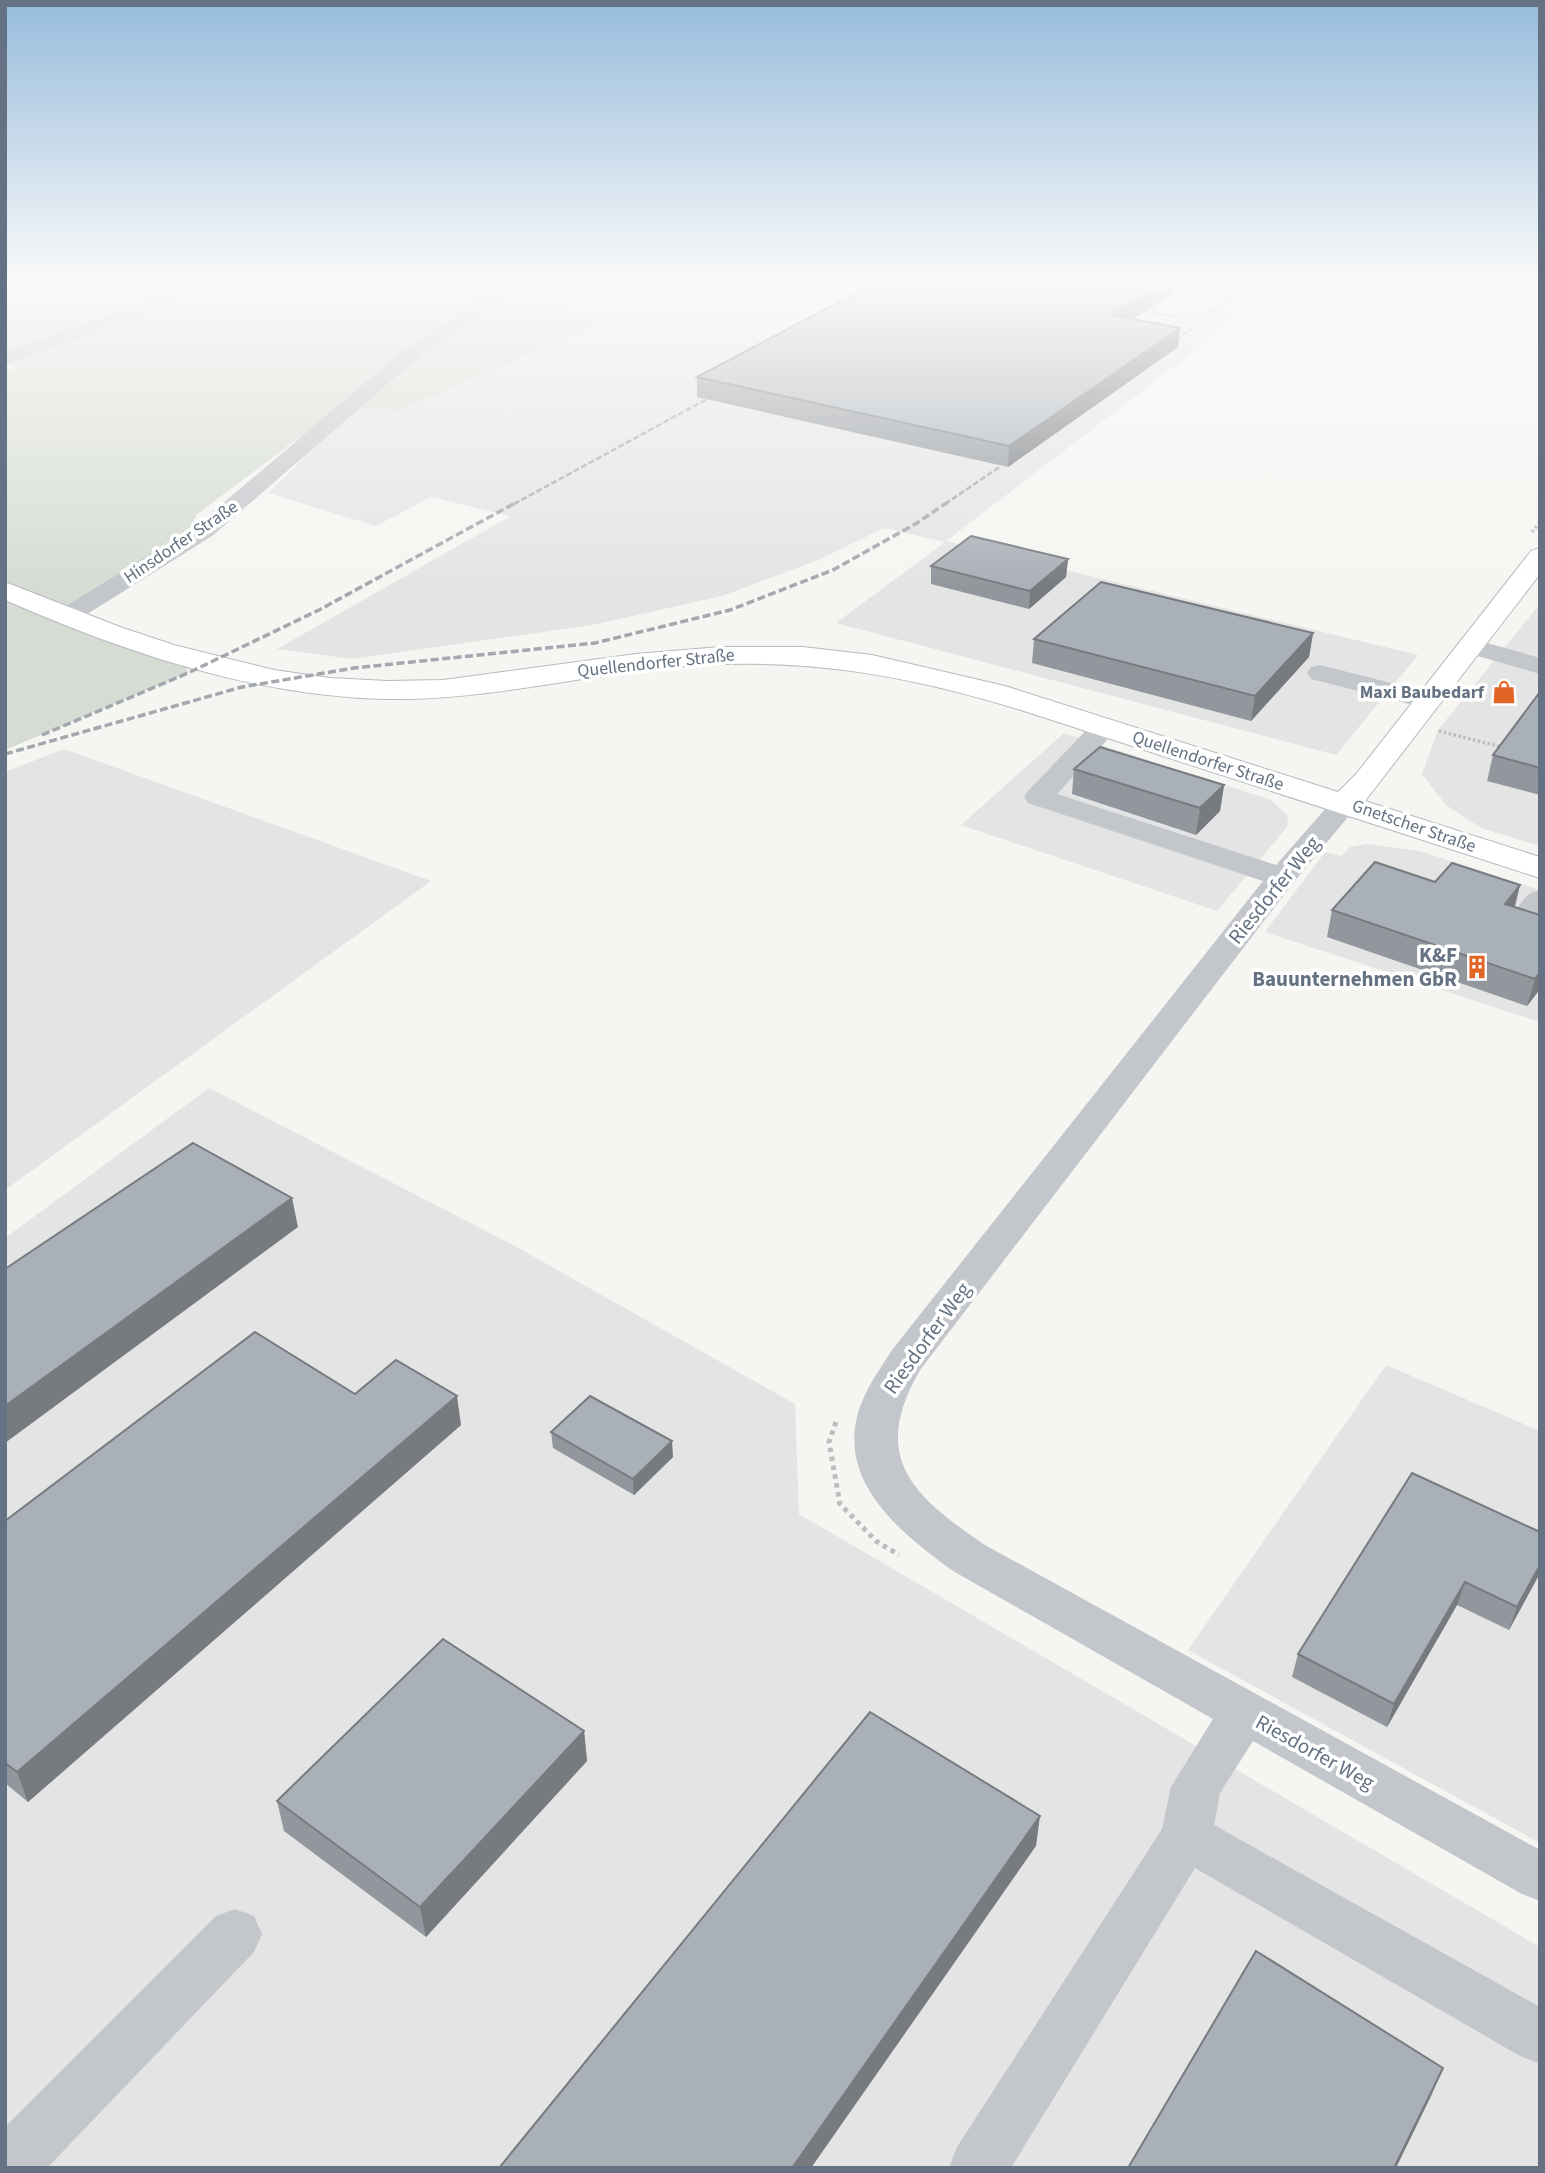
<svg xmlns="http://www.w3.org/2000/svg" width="1545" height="2173" viewBox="0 0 1545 2173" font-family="'Source Sans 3',sans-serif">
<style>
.built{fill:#e3e4e3}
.green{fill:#d6dcd3}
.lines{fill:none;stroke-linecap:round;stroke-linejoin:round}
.major-casing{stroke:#b6b9be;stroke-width:2}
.path-far1{stroke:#bbbdbf;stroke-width:3.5;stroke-dasharray:2.5 2.5;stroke-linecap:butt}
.path{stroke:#bbbdbf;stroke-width:5;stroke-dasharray:4.5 4.5;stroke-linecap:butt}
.minor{fill:#c3c6ca;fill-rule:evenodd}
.major{fill:#fff;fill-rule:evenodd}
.rail-far1{stroke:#a3a8af;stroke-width:2.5;stroke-dasharray:6 2.5;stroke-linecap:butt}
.rail{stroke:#a3a8af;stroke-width:3.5;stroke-dasharray:8 3.5;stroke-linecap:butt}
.wall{fill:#92979d}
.shaded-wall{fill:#777b80}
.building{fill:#aab0b7;stroke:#777b80;stroke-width:2}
.labels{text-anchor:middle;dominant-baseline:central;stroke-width:7;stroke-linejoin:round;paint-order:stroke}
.far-street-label{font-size:18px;fill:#647283;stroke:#fff}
.far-poi-label{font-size:18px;font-weight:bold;fill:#647283;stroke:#fff;text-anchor:end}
.street-label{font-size:21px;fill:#647283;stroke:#fff}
.poi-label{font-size:21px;font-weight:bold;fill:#647283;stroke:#fff;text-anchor:end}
</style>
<rect width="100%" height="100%" fill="#f5f5f2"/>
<g class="built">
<polygon points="537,282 1285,282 946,541 1418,655 1336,755 836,623 945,542 884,528 818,560 722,596 592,625 352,659 277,649 511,516 431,497 376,526 268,493 357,407 611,318 508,299"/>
<polygon points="1540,604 1540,846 1481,828 1446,805 1422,774 1438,730"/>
<polygon points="1064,733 1271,800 1288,816 1287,827 1217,911 961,825"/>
<polygon points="64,749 431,881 5,1190 5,772"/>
<polygon points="1367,844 1420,851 1540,890 1540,1022 1265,932 1325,852 1341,856 1350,847"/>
<polygon points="209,1088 513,1245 795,1404 799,1514 1540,1947 1540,2168 5,2168 5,1238"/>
<polygon points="1386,1365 1540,1431 1540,1843 1188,1650"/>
</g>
<polygon class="green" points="5,282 415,282 613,318 400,410 357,407 300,437 196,515 190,531 48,618 186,665 188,673 5,750 5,371 17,367 5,363"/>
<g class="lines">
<g class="major-casing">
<path id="major" d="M1540 548V574L1365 801 1540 857V878L1024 711C901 673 794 655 665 668 572 677 481 701 387 699 254 696 126 653 5 600V582L120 627 174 645 274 670 330 678 387 681 443 680 636 654 720 647H803L872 655 1005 686 1338 792 1357 773 1531 551Z"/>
</g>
<g class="path-far1">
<polyline points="1532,532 1540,522"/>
<polyline points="1439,731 1502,747"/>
</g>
<polyline class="path" points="836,1422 829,1442 840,1504 876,1541 899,1555"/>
<g class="minor">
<polygon points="184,282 207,282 152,311 5,365 5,352 140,303"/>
<polygon points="509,282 531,282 412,363 212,536 76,621 67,623 58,621 55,616 58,611 196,526 398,355 469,306"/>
<polygon points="826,282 857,282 859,285 850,290 828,286"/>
<polygon points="1470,638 1540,658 1540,674 1461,651 1457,646 1461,641"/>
<polygon points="1320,665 1438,695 1442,701 1438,707 1429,709 1311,679 1307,673 1311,667"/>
<path d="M1105 719 1115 721 1119 727 1057 794 1276 865 1334 799 1344 796 1354 799 1358 805 1293 883 920 1370C869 1458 913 1496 985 1545L1540 1850V1901L1522 1894 1253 1741 1220 1793 1214 1825 1540 2007V2064L1520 2056 1195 1868 1011 2168H949L957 2147 1162 1829 1171 1787 1213 1719 953 1571C906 1537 843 1488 856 1422 861 1395 878 1372 892 1350L1263 881 1028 803 1024 797 1028 791 1095 721Z"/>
<path d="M1540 890V915L1523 914 1518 907C1525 897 1528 893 1540 890Z"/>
<polygon points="235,1909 254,1916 262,1934 254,1952 47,2168 5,2168 5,2127 216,1916"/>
</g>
<use href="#major" class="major"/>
<g class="rail-far1">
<polyline points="1145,311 1176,317"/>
<polyline points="1210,313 1253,282"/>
<polyline points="1168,345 1191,329"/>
<polyline points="514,504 707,399"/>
<polyline points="945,504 1001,466"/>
</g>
<g class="rail">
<polyline points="42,735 188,673 319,610 517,502"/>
<polyline points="5,754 242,687 354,668 595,643 730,610 833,570 917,523 948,502"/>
</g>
</g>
<g class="wall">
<polygon points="1189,282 1133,319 1180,328 1178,347 1008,467 697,397 697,377 956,286"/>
<polygon points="1068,559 1066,577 1029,609 931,584 931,566"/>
<polygon points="1313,633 1309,657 1251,721 1032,663 1034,639"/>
<polygon points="1540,692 1540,795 1487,781 1493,755"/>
<polygon points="1074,769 1224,785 1220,811 1196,835 1072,794"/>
<polygon points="1435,882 1520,885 1515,907 1540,915 1540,989 1527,1006 1327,937 1332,910"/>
<polygon points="355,1394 461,1425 28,1802 5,1783 5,1521"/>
<polygon points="551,1432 673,1457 634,1495 553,1448"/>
<polygon points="1540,1532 1540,1573 1509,1630 1457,1605 1387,1727 1292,1677 1298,1654"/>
<polygon points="584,1731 587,1761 426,1937 284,1831 277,1801"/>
</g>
<g class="shaded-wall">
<polygon points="1163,282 1189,282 1110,334 1112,315"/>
<polygon points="1180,328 1178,347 1008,467 1009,446"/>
<polygon points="1068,559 1066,577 1029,609 1030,591"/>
<polygon points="1313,633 1309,657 1251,721 1255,696"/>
<polygon points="1224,785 1220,811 1196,835 1200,808"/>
<polygon points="1520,885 1513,911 1505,904"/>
<polygon points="1540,972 1540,989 1527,1006 1535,979"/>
<polygon points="292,1198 298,1227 5,1443 5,1406"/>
<polygon points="457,1396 461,1425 28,1802 17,1772"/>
<polygon points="672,1441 673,1457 634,1495 633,1479"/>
<polygon points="1540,1565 1540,1573 1509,1630 1517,1607"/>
<polygon points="1465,1582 1457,1605 1387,1727 1394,1704"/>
<polygon points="584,1731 587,1761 426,1937 420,1907"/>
<polygon points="1040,1816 1036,1846 811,2168 792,2168"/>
<polygon points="1443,2068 1431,2096 1396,2168 1394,2168"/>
</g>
<g class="building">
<polygon points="877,282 937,282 956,286 963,282 1163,282 1112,315 1180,328 1009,446 697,377"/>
<polygon points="971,536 1068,559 1030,591 931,566"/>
<polygon points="1101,582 1313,633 1255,696 1034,639"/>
<polygon points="1540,692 1540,768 1493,755"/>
<polygon points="1100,747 1224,785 1200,808 1074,769"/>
<polygon points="1375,862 1435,882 1452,863 1520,885 1505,904 1540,915 1540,972 1535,979 1332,910"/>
<polygon points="193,1143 292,1198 5,1406 5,1269"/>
<polygon points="255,1332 355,1394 396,1360 457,1396 17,1772 5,1763 5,1521"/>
<polygon points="590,1396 672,1441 633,1479 551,1432"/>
<polygon points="1412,1473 1540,1532 1540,1565 1517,1607 1465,1582 1394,1704 1298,1654"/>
<polygon points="443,1639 584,1731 420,1907 277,1801"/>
<polygon points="870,1712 1040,1816 792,2168 499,2168"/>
<polygon points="1256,1951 1443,2068 1394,2168 1128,2168"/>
</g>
<linearGradient id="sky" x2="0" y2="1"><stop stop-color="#96bbdc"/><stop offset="0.48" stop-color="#fafaf9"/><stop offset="1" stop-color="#fafaf9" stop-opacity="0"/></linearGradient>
<rect width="1545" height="587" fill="url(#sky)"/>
<defs>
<g id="shop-bare" transform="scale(1.89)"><path d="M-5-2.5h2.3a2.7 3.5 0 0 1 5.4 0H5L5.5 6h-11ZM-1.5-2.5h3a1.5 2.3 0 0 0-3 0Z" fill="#e26525" stroke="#fff" stroke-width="2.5" paint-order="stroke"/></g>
<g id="building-bare" transform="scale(1.89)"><path d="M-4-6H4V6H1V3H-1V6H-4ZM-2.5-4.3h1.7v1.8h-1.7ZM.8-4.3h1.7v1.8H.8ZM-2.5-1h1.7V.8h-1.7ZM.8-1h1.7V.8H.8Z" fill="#e26525" stroke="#fff" stroke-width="2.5" paint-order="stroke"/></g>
</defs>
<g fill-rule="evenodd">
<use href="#shop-bare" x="1504" y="692"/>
<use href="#building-bare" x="1477" y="967"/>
</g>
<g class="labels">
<g class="far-street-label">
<text transform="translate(181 542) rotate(-34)">Hinsdorfer Straße</text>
<text transform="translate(656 663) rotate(-6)">Quellendorfer Straße</text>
<text transform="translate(1208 761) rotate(18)">Quellendorfer Straße</text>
<text transform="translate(1414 826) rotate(19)">Gnetscher Straße</text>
</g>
<g class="far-poi-label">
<text x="1484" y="692">Maxi Baubedarf</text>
</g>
<g class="street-label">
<text transform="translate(1274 890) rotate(-51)">Riesdorfer Weg</text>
<text transform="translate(927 1338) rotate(-54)">Riesdorfer Weg</text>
<text transform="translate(1315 1752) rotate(29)">Riesdorfer Weg</text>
</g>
<g class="poi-label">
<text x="1457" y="955">K&amp;F<tspan x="1457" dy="24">Bauunternehmen GbR</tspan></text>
</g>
</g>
<rect width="1545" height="2173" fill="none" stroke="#647283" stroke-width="14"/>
</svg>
